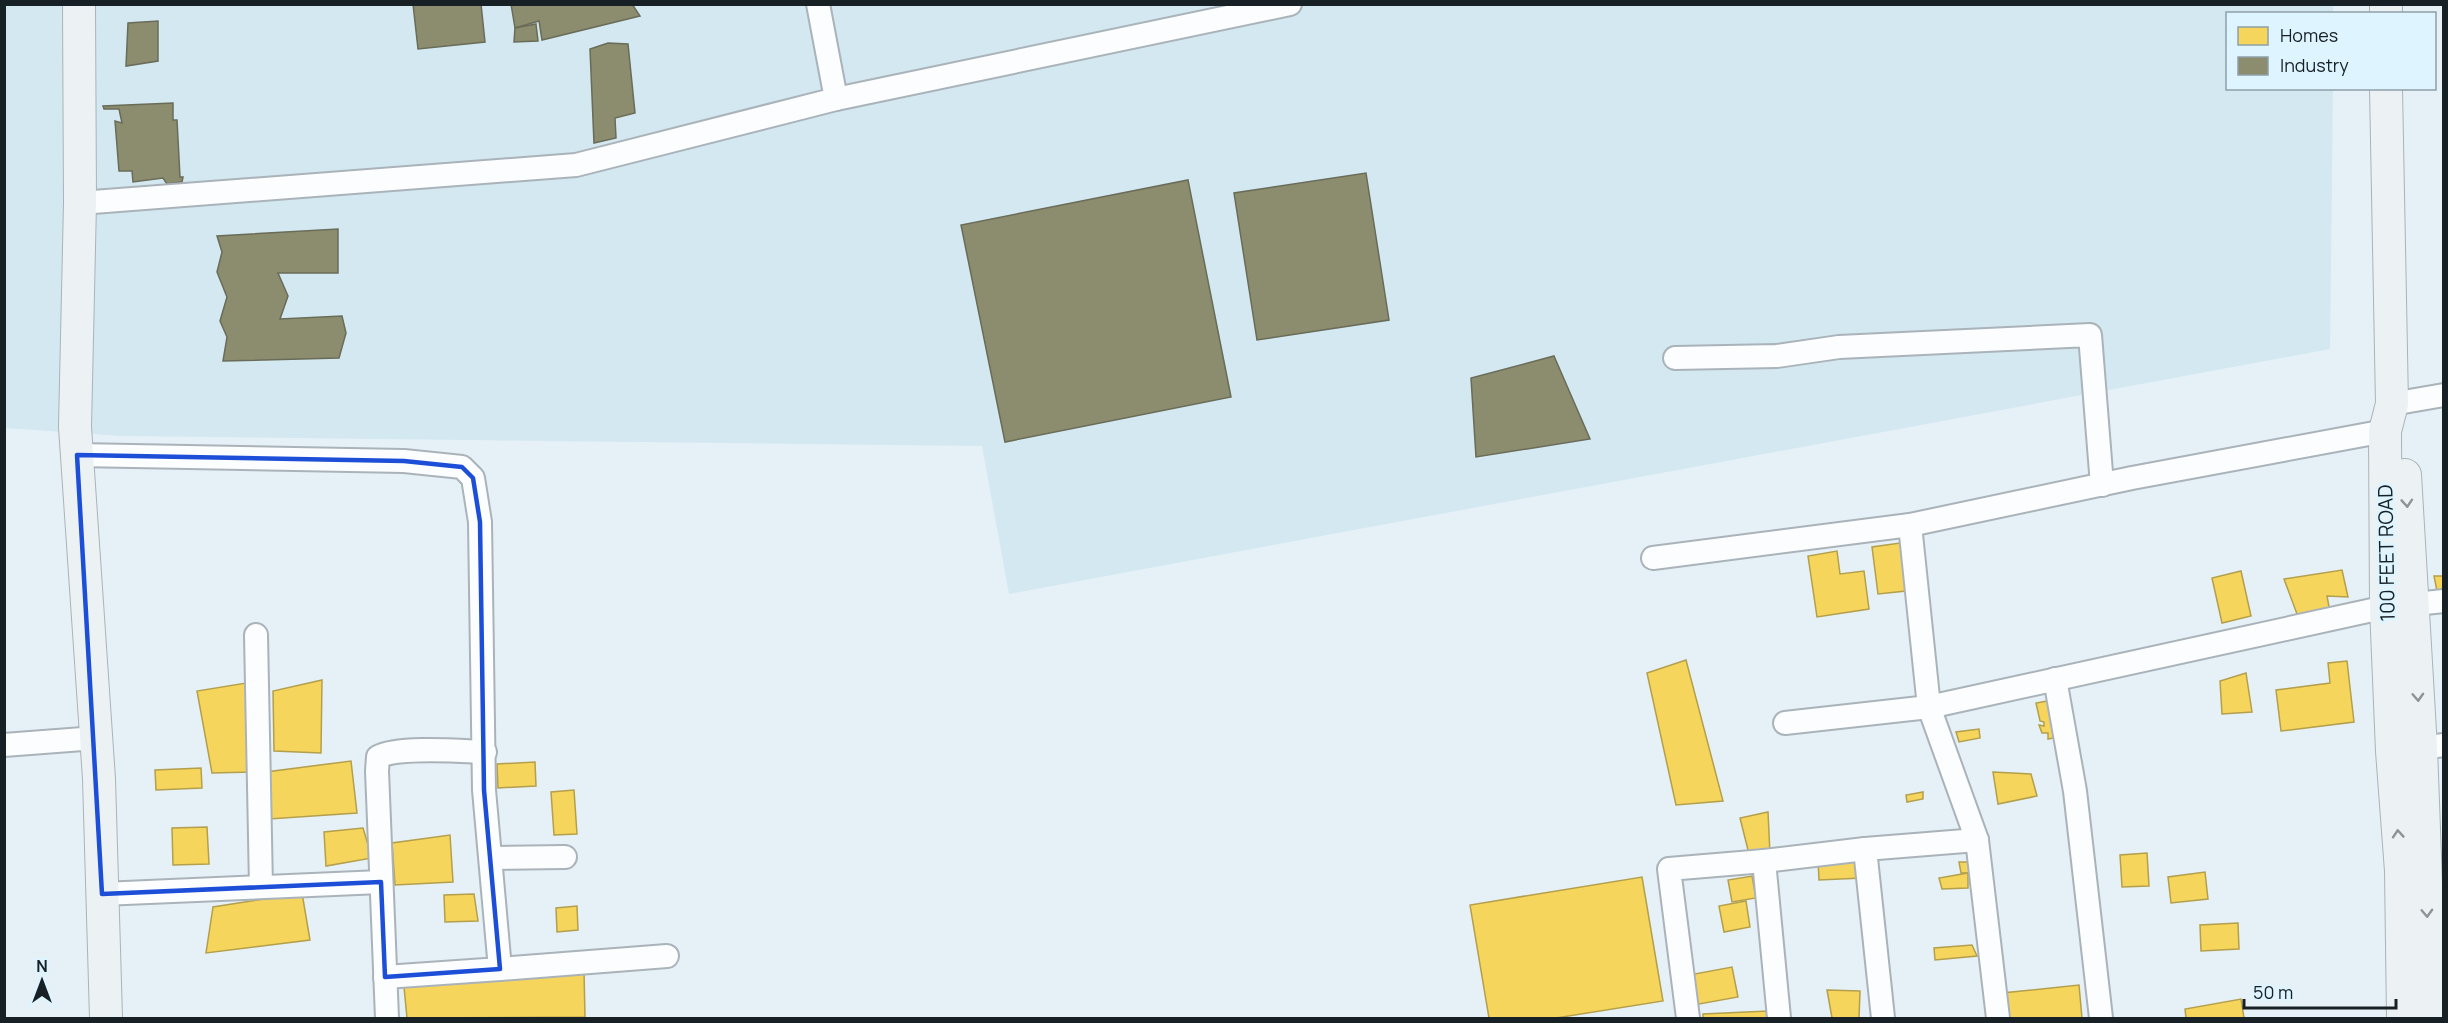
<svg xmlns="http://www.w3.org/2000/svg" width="2448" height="1023" viewBox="0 0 2448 1023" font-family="Manrope,sans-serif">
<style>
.built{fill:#d3e8f1}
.homes{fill:#f6d55c;stroke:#b39f4c;stroke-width:1.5}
.industry{fill:#8c8c6e;stroke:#696c58;stroke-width:1.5}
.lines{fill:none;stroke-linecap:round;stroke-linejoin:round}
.street-casing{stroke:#aab3b9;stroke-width:26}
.secondary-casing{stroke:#aab3b9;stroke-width:34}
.street{stroke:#fbfdfe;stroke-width:22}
.secondary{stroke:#ecf2f4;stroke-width:32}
.oneway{stroke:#8c9497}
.marked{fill:none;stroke:#1d4ed8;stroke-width:4.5;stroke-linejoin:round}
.labels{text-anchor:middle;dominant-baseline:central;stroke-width:6;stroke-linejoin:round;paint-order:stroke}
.street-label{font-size:20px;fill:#162025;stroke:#def4ff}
</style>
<rect width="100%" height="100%" fill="#e6f1f7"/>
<polygon class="built" points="4,5 2333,5 2333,13 2228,14 2228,88 2333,89 2330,349 1009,594 982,446 122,436 5,428"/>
<g class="homes">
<polygon points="1900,543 1906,591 1878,594 1872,547"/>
<polygon points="1837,551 1840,574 1864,571 1869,609 1817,617 1808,556"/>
<polygon points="2342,570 2348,597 2327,596 2330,612 2297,614 2284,579"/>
<polygon points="2241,571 2251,616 2222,623 2212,578"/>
<polygon points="2434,576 2444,576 2444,591 2437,591"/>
<polygon points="1686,660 1723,801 1676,805 1647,673"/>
<polygon points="2347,661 2354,722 2281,731 2276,690 2330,683 2328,663"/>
<polygon points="2246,673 2252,712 2222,714 2220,681"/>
<polygon points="322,680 321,753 274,751 273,691"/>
<polygon points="246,683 252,772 212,773 197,691"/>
<polygon points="2047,693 2059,737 2048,739 2048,733 2042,733 2039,725 2044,726 2044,722 2040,721 2036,703 2047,701"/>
<polygon points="1979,729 1980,738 1959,742 1956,732"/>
<polygon points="351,761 357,813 269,819 266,772"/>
<polygon points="535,762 536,786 498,788 497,764"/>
<polygon points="201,768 202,788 156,790 155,770"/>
<polygon points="1993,772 2031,774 2037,796 1998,804"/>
<polygon points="574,790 577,834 554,835 551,792"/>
<polygon points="1923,792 1923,799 1907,802 1906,795"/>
<polygon points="1768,812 1770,854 1749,854 1740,818"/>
<polygon points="207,827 209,864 173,865 172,828"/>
<polygon points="363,828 372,858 326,866 324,832"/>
<polygon points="450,835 453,882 395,885 392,843"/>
<polygon points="2147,853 2149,886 2122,887 2120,855"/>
<polygon points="1861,858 1862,878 1819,880 1818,860"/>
<polygon points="1959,862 1973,862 1973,873 1961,873"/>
<polygon points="2205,872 2208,899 2171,903 2168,877"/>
<polygon points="1968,873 1968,888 1942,889 1939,878"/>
<polygon points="1752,876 1756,898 1732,902 1728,880"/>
<polygon points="1642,877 1663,1001 1556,1018 1489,1018 1470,905"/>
<polygon points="302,893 310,940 206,953 213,907"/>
<polygon points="474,894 478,921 445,922 444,895"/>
<polygon points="1746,901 1750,927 1724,932 1719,906"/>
<polygon points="577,906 578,930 557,932 556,908"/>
<polygon points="2238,923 2239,949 2201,951 2200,925"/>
<polygon points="1972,945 1977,956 1935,960 1934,948"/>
<polygon points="1732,967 1738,997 1694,1005 1689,975"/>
<polygon points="584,971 585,1017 407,1018 404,987"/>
<polygon points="2079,985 2082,1018 2004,1018 2002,993"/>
<polygon points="1827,990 1860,991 1859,1018 1832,1018"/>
<polygon points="2241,999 2244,1018 2186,1018 2185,1009"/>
<polygon points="1768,1011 1769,1018 1703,1018 1703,1014"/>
</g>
<g class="industry">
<polygon points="413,4 481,4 485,42 418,49"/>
<polygon points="511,4 632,4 640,16 542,40 539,21 515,28"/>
<polygon points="158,21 158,61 126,66 128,23"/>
<polygon points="536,24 538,41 514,42 515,28"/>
<polygon points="608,43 628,44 635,113 615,118 616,138 594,143 590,49"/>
<polygon points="173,103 173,120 177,120 180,177 183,177 182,182 167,184 163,178 133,182 132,171 119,171 115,121 122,123 119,109 104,109 103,106"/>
<polygon points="1366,173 1389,320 1257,340 1234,193"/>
<polygon points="1188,180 1231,397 1005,442 961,225"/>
<polygon points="338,229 338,273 278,273 288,296 280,319 342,316 346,333 339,358 223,361 227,337 220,321 227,297 217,272 222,252 217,236"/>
<polygon points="1554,356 1590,439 1476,457 1471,378"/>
</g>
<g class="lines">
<g class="street-casing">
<g id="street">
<polyline points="818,4 836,99"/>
<polyline points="80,203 576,165 836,99 1290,4"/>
<polyline points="1675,358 1777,356 1839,347 2090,335 2102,485"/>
<polyline points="2392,404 2444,395"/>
<polyline points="2385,431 2132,478 1910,525 1929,707 2386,607 2444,601"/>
<polyline points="77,455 404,461 462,467 473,478 480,522 484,790 500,969 385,977"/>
<polyline points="1653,558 1910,525"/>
<polyline points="256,635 261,887"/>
<polyline points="2055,679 2075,791 2101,1018"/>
<polyline points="1785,723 1929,707 1977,840 1998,1018"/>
<polyline points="4,745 96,738"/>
<polyline points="2421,748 2444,745"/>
<polyline points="1865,849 1883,1018"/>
<polyline points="492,858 565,857"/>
<polyline points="1764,861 1865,849 1977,840"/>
<polyline points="102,894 381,882"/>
<polyline points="500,969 667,956"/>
<path d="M387 1018 377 771 378 757C398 746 460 751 485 752"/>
<polyline points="1688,1018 1669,869 1764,861 1779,1018"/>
</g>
</g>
<g class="secondary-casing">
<g id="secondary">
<polyline points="79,4 80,203 75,427 99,779 106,1018"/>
<polyline points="2386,4 2386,14"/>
<polyline points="2386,88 2392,404 2385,431 2386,607 2392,751 2401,871 2403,1018"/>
<polyline points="2405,475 2421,748 2431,1018"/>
</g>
</g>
<use href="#street" class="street"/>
<use href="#secondary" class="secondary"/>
</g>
<defs><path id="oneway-chevron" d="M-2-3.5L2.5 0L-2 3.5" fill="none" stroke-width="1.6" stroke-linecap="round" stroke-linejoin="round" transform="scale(1.5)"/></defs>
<g class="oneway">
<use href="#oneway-chevron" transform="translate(2407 503) rotate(86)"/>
<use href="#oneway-chevron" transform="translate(2418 697) rotate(87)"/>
<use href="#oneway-chevron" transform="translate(2398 834) rotate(-94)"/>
<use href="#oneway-chevron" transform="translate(2427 913) rotate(88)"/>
</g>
<path class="marked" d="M77 455 404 461 462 467 473 478 480 522 484 790 500 969 385 977 381 882 102 894Z"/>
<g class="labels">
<g class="street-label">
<text transform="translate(2386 553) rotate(-91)">100 FEET ROAD</text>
</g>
</g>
<rect width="2448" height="1023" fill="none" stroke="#162025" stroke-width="12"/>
<rect x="2226" y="12" width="210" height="78" fill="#def4ff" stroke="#8e9fa8" stroke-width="1.5"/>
<rect x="2238" y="27" width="30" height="18" fill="#f6d55c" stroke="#8e9fa8" stroke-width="1.5"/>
<text x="2280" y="42" font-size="18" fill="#162025">Homes</text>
<rect x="2238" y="57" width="30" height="18" fill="#8c8c6e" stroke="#8e9fa8" stroke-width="1.5"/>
<text x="2280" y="72" font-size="18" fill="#162025">Industry</text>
<g transform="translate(42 981)" stroke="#def4ff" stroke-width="4.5" paint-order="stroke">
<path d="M0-4.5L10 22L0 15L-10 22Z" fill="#162025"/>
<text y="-9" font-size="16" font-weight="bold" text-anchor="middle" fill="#162025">N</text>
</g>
<path d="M2244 999v9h152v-9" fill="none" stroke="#162025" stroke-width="3"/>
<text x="2253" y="999" font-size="18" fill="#162025" stroke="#def4ff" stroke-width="4.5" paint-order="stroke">50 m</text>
</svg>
